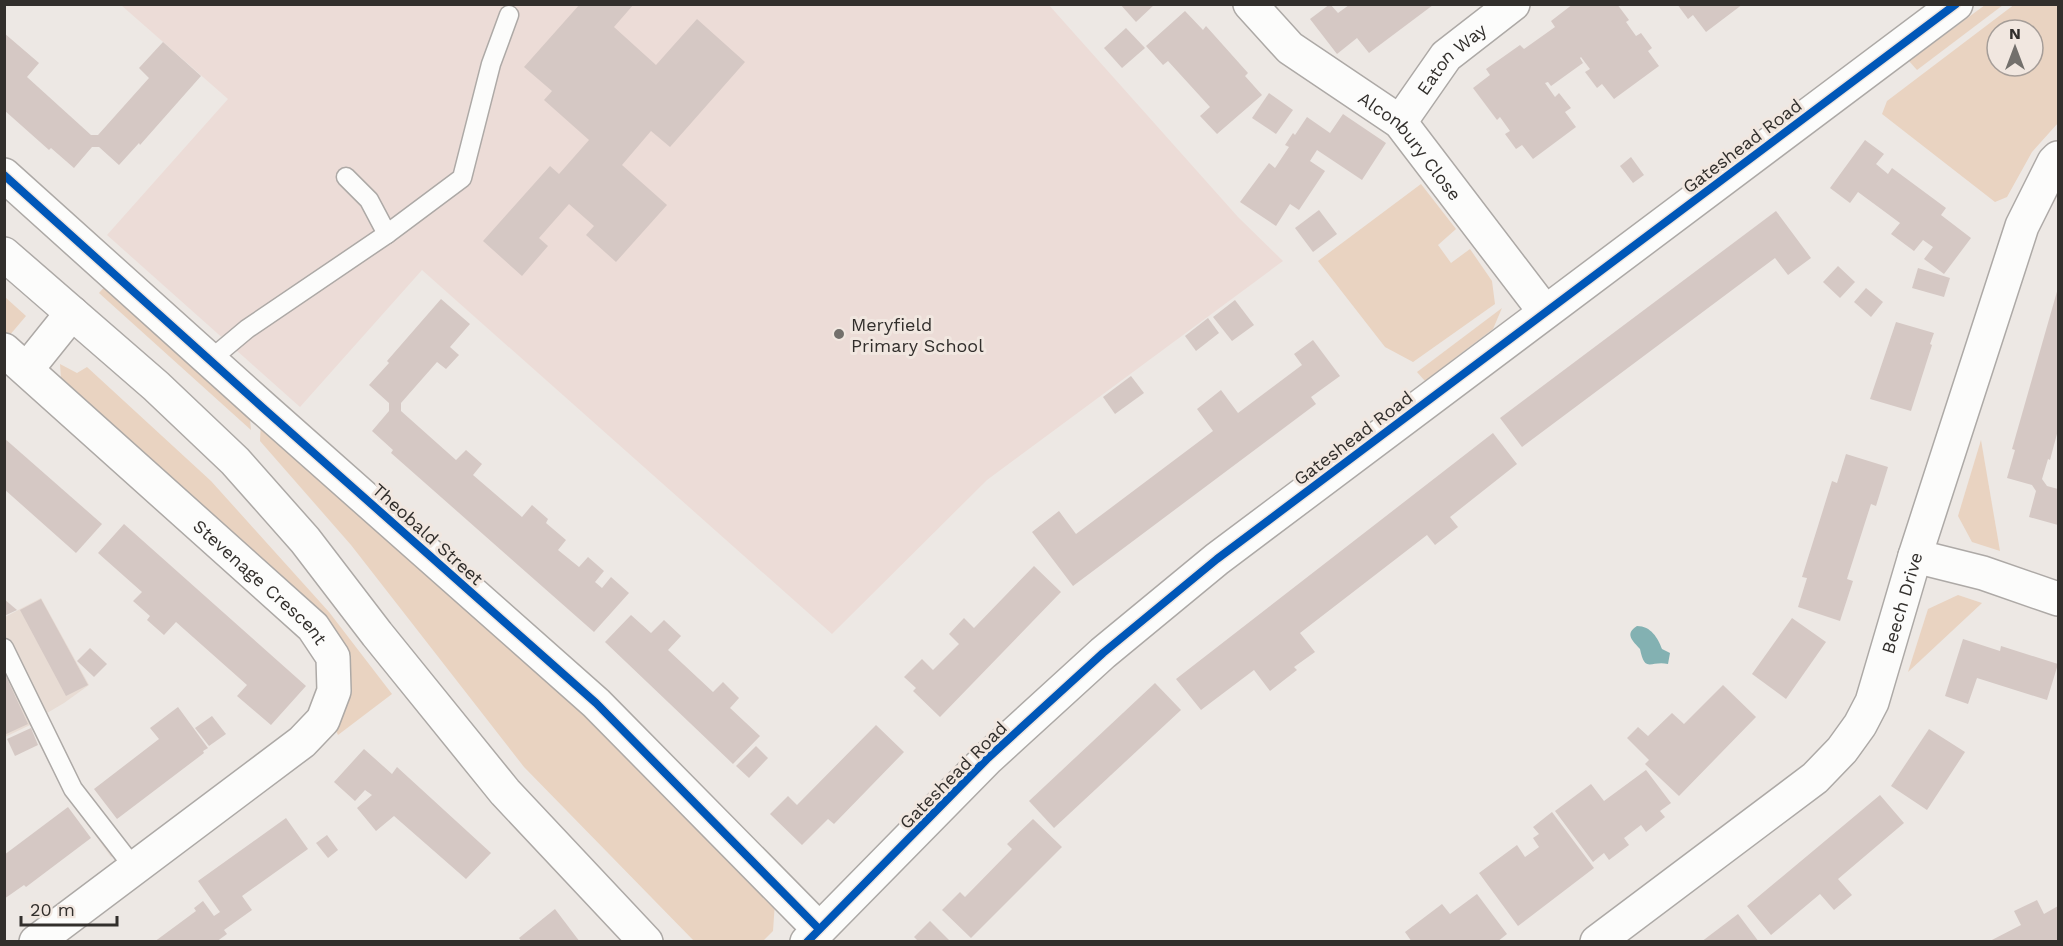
<svg xmlns="http://www.w3.org/2000/svg" width="2063" height="946" viewBox="0 0 2063 946" font-family="'Work Sans',sans-serif">
<style>
.built{fill:#e8dcd4}
.education{fill:#ecdcd7}
.green{fill:#e9d3c1;fill-rule:evenodd}
.water{fill:#83b1b2}
.building{fill:#d5c8c4}
.lines{fill:none;stroke-linecap:round;stroke-linejoin:round}
.service-casing{stroke:#ada9a6;stroke-width:21}
.minor-casing{stroke:#ada9a6;stroke-width:36}
.tertiary-casing{stroke:#ada9a6;stroke-width:36}
.service{stroke:#fcfcfb;stroke-width:18}
.minor{stroke:#fcfcfb;stroke-width:33}
.tertiary{stroke:#fcfcfb;stroke-width:33}
.cycleway-casing{stroke:#f1e7e0;stroke-width:11}
.cycleway{stroke:#0057b8;stroke-width:8}
.poi-dot{fill:#73706c;stroke:#f1e7e0;stroke-width:2}
.labels{text-anchor:middle;dominant-baseline:central;stroke-width:6;stroke-linejoin:round;paint-order:stroke}
.street-label{font-size:18px;fill:#322f2c;stroke:#f1e7e0}
.poi-label{font-size:18px;fill:#322f2c;stroke:#f1e7e0;text-anchor:start}
</style>
<rect width="100%" height="100%" fill="#ede8e4"/>
<polygon class="built" points="41,598 89,685 64,703 42,716 79,782 126,846 111,857 62,789 30,725 5,737 5,617"/>
<polygon class="education" points="1048,4 1238,217 1283,261 987,480 832,634 422,270 300,407 107,235 228,99 121,5"/>
<g class="green">
<path d="M2015 4 2058 5V123L2032 152 2007 197 1995 202 1882 114 1887 101ZM1997 30H2033V66H1997Z"/>
<polygon points="1985,5 2003,5 1917,70 1909,61"/>
<polygon points="1421,184 1456,229 1438,245 1451,263 1470,249 1492,281 1495,304 1413,362 1385,347 1318,261"/>
<polygon points="107,284 249,408 251,430 99,293"/>
<polygon points="5,297 26,316 9,336 5,333"/>
<polygon points="1502,308 1493,329 1425,381 1417,372"/>
<path d="M60 364 77 373 87 367 211 481 329 612 392 694 338 735 336 731C349 707 352 687 348 660L61 379Z"/>
<polygon points="261,421 589,710 775,902 773,931 763,941 694,941 524,767 351,545 260,441"/>
<polygon points="1981,440 2000,551 1972,542 1958,516"/>
<polygon points="1958,595 1982,603 1908,672 1928,609"/>
</g>
<path class="water" d="M1637 626C1651 626 1658 638 1662 649L1670 653 1668 664C1651 660 1645 674 1640 649 1633 641 1624 634 1637 626Z"/>
<g class="building">
<polygon points="580,4 634,4 614,27 656,65 697,19 745,62 670,147 651,131 622,165 667,205 616,262 586,235 594,226 569,204 539,238 548,246 522,276 483,241 550,166 559,174 589,140 544,100 552,91 524,67"/>
<polygon points="1120,4 1155,4 1136,22"/>
<polygon points="1330,4 1338,13 1349,5 1433,5 1369,53 1357,38 1337,54 1310,19"/>
<polygon points="1573,4 1617,4 1629,20 1626,22 1636,36 1641,33 1652,48 1648,51 1659,66 1614,99 1602,84 1597,88 1585,72 1590,69 1581,57 1580,58 1583,63 1551,86 1548,82 1545,83 1555,97 1559,93 1571,108 1565,112 1576,127 1533,159 1522,145 1516,149 1505,134 1510,131 1500,117 1497,120 1473,88 1490,75 1486,69 1520,45 1524,49 1555,27 1551,21"/>
<polygon points="1677,4 1743,4 1706,32 1693,15 1688,19"/>
<polygon points="1185,11 1203,30 1206,26 1248,73 1245,76 1262,95 1217,134 1200,116 1210,107 1168,61 1163,65 1146,46"/>
<polygon points="1126,28 1145,48 1122,68 1104,48"/>
<polygon points="4,33 39,63 27,77 91,135 98,135 149,78 139,68 163,42 201,76 140,145 139,143 119,165 99,147 92,147 74,168 51,148 49,150 4,110"/>
<polygon points="1269,93 1293,110 1276,134 1252,118"/>
<polygon points="1343,114 1386,143 1362,180 1317,150 1310,161 1325,171 1299,210 1290,204 1276,226 1240,202 1269,163 1275,168 1289,147 1285,145 1293,133 1295,135 1307,117 1330,133"/>
<polygon points="1865,140 1884,154 1876,164 1888,174 1892,168 1946,208 1941,215 1971,238 1944,274 1924,259 1933,247 1923,240 1914,251 1891,234 1900,223 1858,192 1850,203 1830,188"/>
<polygon points="1631,157 1644,175 1633,183 1620,166"/>
<polygon points="1319,210 1337,234 1313,252 1295,228"/>
<polygon points="1776,211 1811,258 1788,275 1775,258 1522,447 1500,418"/>
<polygon points="1838,266 1855,282 1840,298 1823,282"/>
<polygon points="1918,268 1950,278 1944,297 1912,288"/>
<polygon points="1866,288 1883,302 1871,317 1854,302"/>
<polygon points="2058,288 2058,430 2050,460 2048,459 2042,479 2047,486 2058,489 2058,525 2029,517 2036,491 2032,485 2007,478 2015,450 2012,449"/>
<polygon points="441,299 470,324 450,347 459,355 446,369 437,362 401,403 401,411 456,460 466,450 482,464 473,475 522,517 532,505 548,519 546,523 566,540 558,550 579,567 588,557 604,571 595,582 602,588 611,577 629,593 594,632 391,453 393,450 372,431 389,411 389,403 369,385 389,363 387,361"/>
<polygon points="1235,300 1254,325 1232,341 1213,317"/>
<polygon points="1208,318 1219,333 1196,351 1185,336"/>
<polygon points="1896,322 1934,333 1930,344 1932,345 1911,411 1870,399"/>
<polygon points="1313,340 1340,376 1311,397 1316,404 1073,586 1032,532 1059,511 1076,534 1213,431 1197,409 1221,390 1238,413 1302,365 1294,354"/>
<polygon points="1131,376 1144,393 1115,414 1103,397"/>
<polygon points="1493,433 1517,464 1450,517 1458,527 1435,545 1427,535 1300,633 1315,652 1294,667 1297,670 1270,691 1254,670 1201,710 1176,679"/>
<polygon points="4,438 102,524 76,553 4,489"/>
<polygon points="1846,454 1888,467 1876,506 1871,504 1847,579 1853,581 1840,621 1798,607 1807,578 1802,577 1818,526 1832,481 1837,483"/>
<polygon points="124,524 306,686 271,725 237,696 247,685 176,622 164,635 147,620 150,616 133,601 142,592 98,553"/>
<polygon points="1034,566 1061,592 940,717 913,691 916,688 904,677 922,659 933,670 959,644 949,634 964,618 974,628"/>
<polygon points="4,599 17,610 4,616"/>
<polygon points="41,599 88,685 66,696 20,610"/>
<polygon points="631,615 651,633 664,620 681,636 668,650 713,692 723,682 739,698 730,708 760,736 733,764 605,642"/>
<polygon points="1792,618 1826,642 1786,699 1752,674"/>
<polygon points="1963,639 2000,651 2001,646 2058,664 2047,700 1977,678 1968,704 1945,696"/>
<polygon points="90,648 107,664 94,677 77,661"/>
<polygon points="4,672 28,724 4,735"/>
<polygon points="1155,683 1181,710 1054,828 1029,801"/>
<polygon points="1723,685 1756,717 1679,796 1645,764 1649,760 1627,738 1638,727 1648,736 1672,713 1684,724"/>
<polygon points="178,707 208,748 203,751 204,753 117,819 94,789 159,739 150,728"/>
<polygon points="212,716 226,734 209,746 195,728"/>
<polygon points="876,725 904,752 834,824 828,819 802,845 770,814 788,796 797,805"/>
<polygon points="31,728 38,745 15,756 7,739"/>
<polygon points="1929,729 1965,752 1927,810 1891,786"/>
<polygon points="756,746 768,758 749,778 736,766"/>
<polygon points="364,749 392,774 397,767 491,853 466,879 394,816 376,831 357,808 372,795 365,790 355,801 334,782"/>
<polygon points="1646,770 1671,803 1660,811 1665,817 1646,832 1641,825 1624,838 1629,845 1609,860 1604,853 1593,862 1555,811 1591,784 1604,801"/>
<polygon points="1880,795 1904,823 1838,879 1852,895 1834,910 1820,894 1771,935 1747,906"/>
<polygon points="68,807 91,838 26,887 24,885 4,899 4,855"/>
<polygon points="1552,812 1594,868 1518,926 1479,873 1517,845 1525,857 1539,847 1533,838 1539,834 1533,827"/>
<polygon points="286,818 308,849 242,896 252,910 224,930 227,934 216,942 154,942 196,911 194,908 203,901 214,916 220,912 198,881"/>
<polygon points="1033,819 1062,847 971,938 942,910 960,892 965,897 1012,849 1007,844"/>
<polygon points="327,835 338,850 328,858 316,843"/>
<polygon points="1477,894 1507,934 1497,942 1412,942 1405,932 1442,904 1450,914"/>
<polygon points="2037,900 2044,914 2058,906 2058,942 1988,942 2021,925 2014,911"/>
<polygon points="555,909 580,942 522,942 519,938"/>
<polygon points="1738,914 1759,942 1701,942"/>
<polygon points="930,921 951,942 919,942 914,937"/>
</g>
<g class="lines">
<g class="service-casing">
<g id="service">
<polyline points="346,177 369,200 387,234"/>
<polyline points="210,360 247,329 387,234 462,178 491,64 509,15"/>
<polyline points="4,648 73,789 135,869"/>
</g>
</g>
<g class="minor-casing">
<g id="minor">
<path id="s1" d="M1250 4 1290 48 1400 122 1545 312"/>
<path id="s2" d="M1400 122 1446 56 1513 4"/>
<polyline points="4,175 263,408 596,703 819,929"/>
<path id="s3" d="M4 350 313 627 333 657 334 691 323 720 302 742 36 942"/>
<polyline points="27,369 72,313"/>
<polyline points="1915,556 1983,573 2058,599"/>
<path id="s4" d="M1597 942 1815 778 1842 750 1860 725 1872 702 1915 556 2022 226 2054 162 2058 158"/>
</g>
</g>
<g class="tertiary-casing">
<g id="tertiary">
<polyline points="4,254 156,386 235,461 305,540 377,634 505,792 646,942"/>
<polyline points="807,942 988,758 1103,653 1217,559 1956,4"/>
</g>
</g>
<use href="#service" class="service"/>
<use href="#minor" class="minor"/>
<use href="#tertiary" class="tertiary"/>
<g class="cycleway-casing">
<g id="cycleway">
<polyline points="4,175 263,408 596,703 819,929"/>
<polyline points="807,942 988,758 1103,653 1217,559 1956,4"/>
</g>
</g>
<use href="#cycleway" class="cycleway"/>
</g>
<circle class="poi-dot" cx="839" cy="334" r="6"/>
<g class="labels">
<g class="street-label">
<text stroke="none"><textPath href="#s2" startOffset="82">Eaton Way</textPath></text>
<text transform="translate(1742 146) rotate(-37)">Gateshead Road</text>
<text stroke="none"><textPath href="#s1" startOffset="216">Alconbury Close</textPath></text>
<text transform="translate(1353 438) rotate(-37)">Gateshead Road</text>
<text transform="translate(428 534) rotate(42)">Theobald Street</text>
<text stroke="none"><textPath href="#s3" startOffset="346">Stevenage Crescent</textPath></text>
<text stroke="none"><textPath href="#s4" startOffset="472">Beech Drive</textPath></text>
<text transform="translate(953 775) rotate(-45)">Gateshead Road</text>
</g>
<g class="poi-label">
<text x="851" y="324">Meryfield<tspan x="851" dy="21">Primary School</tspan></text>
</g>
</g>
<rect width="2063" height="946" fill="none" stroke="#322f2c" stroke-width="12"/>
<g transform="translate(2015 48)"><circle r="28" fill="#f1e7e0" stroke="#a59d98" stroke-width="1.5"/>
<path d="M0-4.5L10 22L0 15L-10 22Z" fill="#73706c"/>
<text y="-9" font-size="16" font-weight="bold" text-anchor="middle" fill="#322f2c">N</text>
</g>
<path d="M21 916v9h96v-9" fill="none" stroke="#322f2c" stroke-width="3"/>
<text x="30" y="916" font-size="18" fill="#322f2c" stroke="#f1e7e0" stroke-width="4.5" paint-order="stroke">20 m</text>
</svg>
